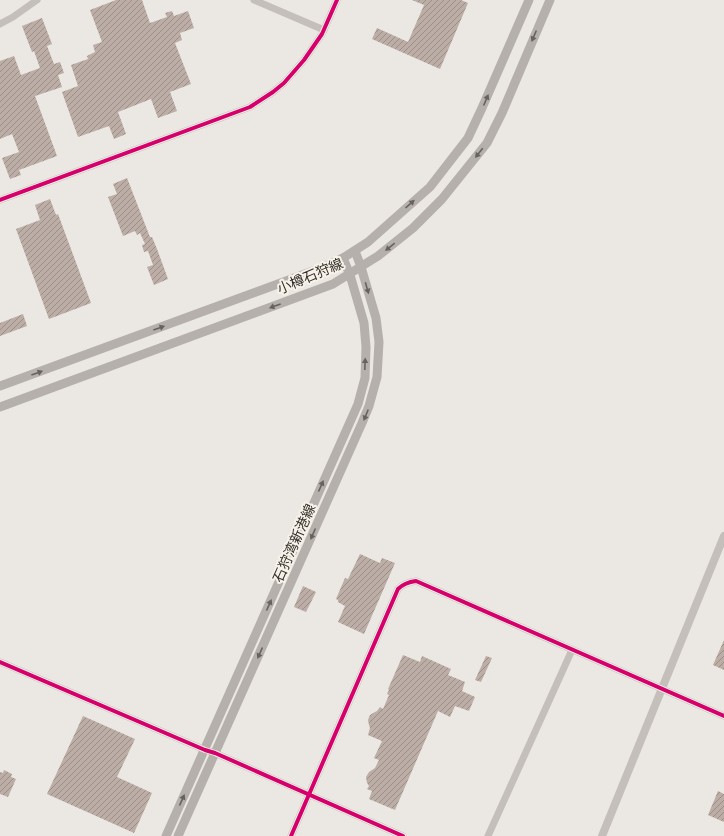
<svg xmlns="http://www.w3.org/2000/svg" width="724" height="836" viewBox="0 0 724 836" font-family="Cabin,'Noto Sans JP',sans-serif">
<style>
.building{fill:url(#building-hatch)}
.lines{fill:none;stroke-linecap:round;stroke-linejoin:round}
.minor{stroke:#c4bfba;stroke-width:7}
.tertiary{stroke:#c4bfba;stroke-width:8}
.secondary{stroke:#b5b0ab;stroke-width:9}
.cycleway-casing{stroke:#f7f2e9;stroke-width:6}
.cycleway{stroke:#d6006c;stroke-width:4}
.oneway{fill:#68625d}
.labels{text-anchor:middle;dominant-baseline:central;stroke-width:4;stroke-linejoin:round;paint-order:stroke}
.street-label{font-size:14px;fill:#342e29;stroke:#f7f2e9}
</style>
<defs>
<pattern id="building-hatch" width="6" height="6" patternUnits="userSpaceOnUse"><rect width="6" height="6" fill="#bcaea6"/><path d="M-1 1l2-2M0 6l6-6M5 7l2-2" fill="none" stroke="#9a8e87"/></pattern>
</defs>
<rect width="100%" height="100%" fill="#ebe7e2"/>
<g class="building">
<polygon points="116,0 142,0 150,23 167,17 165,13 172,11 174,16 188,11 194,28 180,33 182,40 175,43 191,84 170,92 177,111 158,118 151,99 118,112 126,134 114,139 109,126 78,137 62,92 78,86 71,65 88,59 87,56 95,52 93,45 102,42 90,10"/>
<polygon points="412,0 461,0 468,3 440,69 372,39 377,28 408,42 424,5"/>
<polygon points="42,18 52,44 47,46 54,64 60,62 64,73 58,75 62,87 35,96 57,156 19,170 21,175 10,179 2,158 19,152 12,134 0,139 0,61 14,56 21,75 40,68 34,51 32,52 22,26"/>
<polygon points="127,178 150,237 152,237 157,249 168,279 154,285 147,267 153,265 148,251 144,252 142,245 145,244 140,233 137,235 135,231 123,236 108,197 117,194 113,184"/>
<polygon points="50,199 56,215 58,214 91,303 49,319 16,229 40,220 35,205"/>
<polygon points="23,314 27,326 0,336 0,323"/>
<polygon points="360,554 380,563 382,558 395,563 364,634 338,622 345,606 338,602 338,600 336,599 345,578 348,579"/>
<polygon points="303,586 316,592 306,612 294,607"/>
<polygon points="724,640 724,670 713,665"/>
<polygon points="403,655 420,662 422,656 451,669 448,675 465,682 462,691 475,697 469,711 455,706 450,717 438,711 395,810 369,799 372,791 367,789 369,786 367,783 366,777 369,772 375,768 379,760 374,758 382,741 368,735 370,728 369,725 368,720 370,715 375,712 377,711 380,707 383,709 389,695 387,694 389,690 388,689"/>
<polygon points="486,656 492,658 481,682 475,680"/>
<polygon points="83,716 135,739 117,777 152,793 134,833 47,794"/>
<polygon points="4,770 12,774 11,777 16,779 8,797 0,794 0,772 3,773"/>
<polygon points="718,791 724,794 724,822 708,815"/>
</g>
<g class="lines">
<g class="minor">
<polyline points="254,0 324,30"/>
<polyline points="0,24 13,17 37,0"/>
<polyline points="0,200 250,107 273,92 284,83 304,60 322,34 337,0"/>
<polyline points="0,662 205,750 215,753 403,836"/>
<path d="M291 836 398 589C403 584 408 582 416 581L724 716"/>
<polyline points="488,836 572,650"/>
</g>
<polyline class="tertiary" points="602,836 724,536"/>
<g class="secondary">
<polyline points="0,386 324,267 343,258 368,242 430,187 468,138 482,108 529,0"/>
<polyline points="0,407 333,284 378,256 413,228 442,199 487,143 502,113 550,0"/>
<polyline points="166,836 358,404 365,378 366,347 364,323 350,275 343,258"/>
<polyline points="178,836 362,423 369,406 377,377 379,342 376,318 361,267 355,251"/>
</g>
<g class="cycleway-casing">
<g id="cycleway">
<polyline points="0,200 250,107 273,92 284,83 304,60 322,34 337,0"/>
<polyline points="0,662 205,750 215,753 403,836"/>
<path d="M291 836 398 589C403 584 408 582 416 581L724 716"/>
</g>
</g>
<use href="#cycleway" class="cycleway"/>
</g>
<defs><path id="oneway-solid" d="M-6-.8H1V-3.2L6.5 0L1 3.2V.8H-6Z"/></defs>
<g class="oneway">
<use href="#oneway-solid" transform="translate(534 36) rotate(113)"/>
<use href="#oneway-solid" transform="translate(486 100) rotate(-67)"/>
<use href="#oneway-solid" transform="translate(479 153) rotate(128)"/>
<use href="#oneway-solid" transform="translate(410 204) rotate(-42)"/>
<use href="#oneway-solid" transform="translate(390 247) rotate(141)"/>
<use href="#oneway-solid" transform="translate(367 288) rotate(74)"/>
<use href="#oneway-solid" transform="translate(275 306) rotate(160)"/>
<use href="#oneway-solid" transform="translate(159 328) rotate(-20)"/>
<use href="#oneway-solid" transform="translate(365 364) rotate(-88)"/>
<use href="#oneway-solid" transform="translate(37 373) rotate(-20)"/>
<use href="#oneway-solid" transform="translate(366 415) rotate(112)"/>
<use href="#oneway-solid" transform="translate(321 486) rotate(-66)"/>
<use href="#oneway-solid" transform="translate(313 534) rotate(114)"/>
<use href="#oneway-solid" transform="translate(269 605) rotate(-66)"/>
<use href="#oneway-solid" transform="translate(260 653) rotate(114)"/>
<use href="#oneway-solid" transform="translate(182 800) rotate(-66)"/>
</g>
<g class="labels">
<g class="street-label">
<text transform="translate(310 276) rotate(-23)">小樽石狩線</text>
<text transform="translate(294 543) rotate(-66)">石狩湾新港線</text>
</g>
</g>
</svg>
